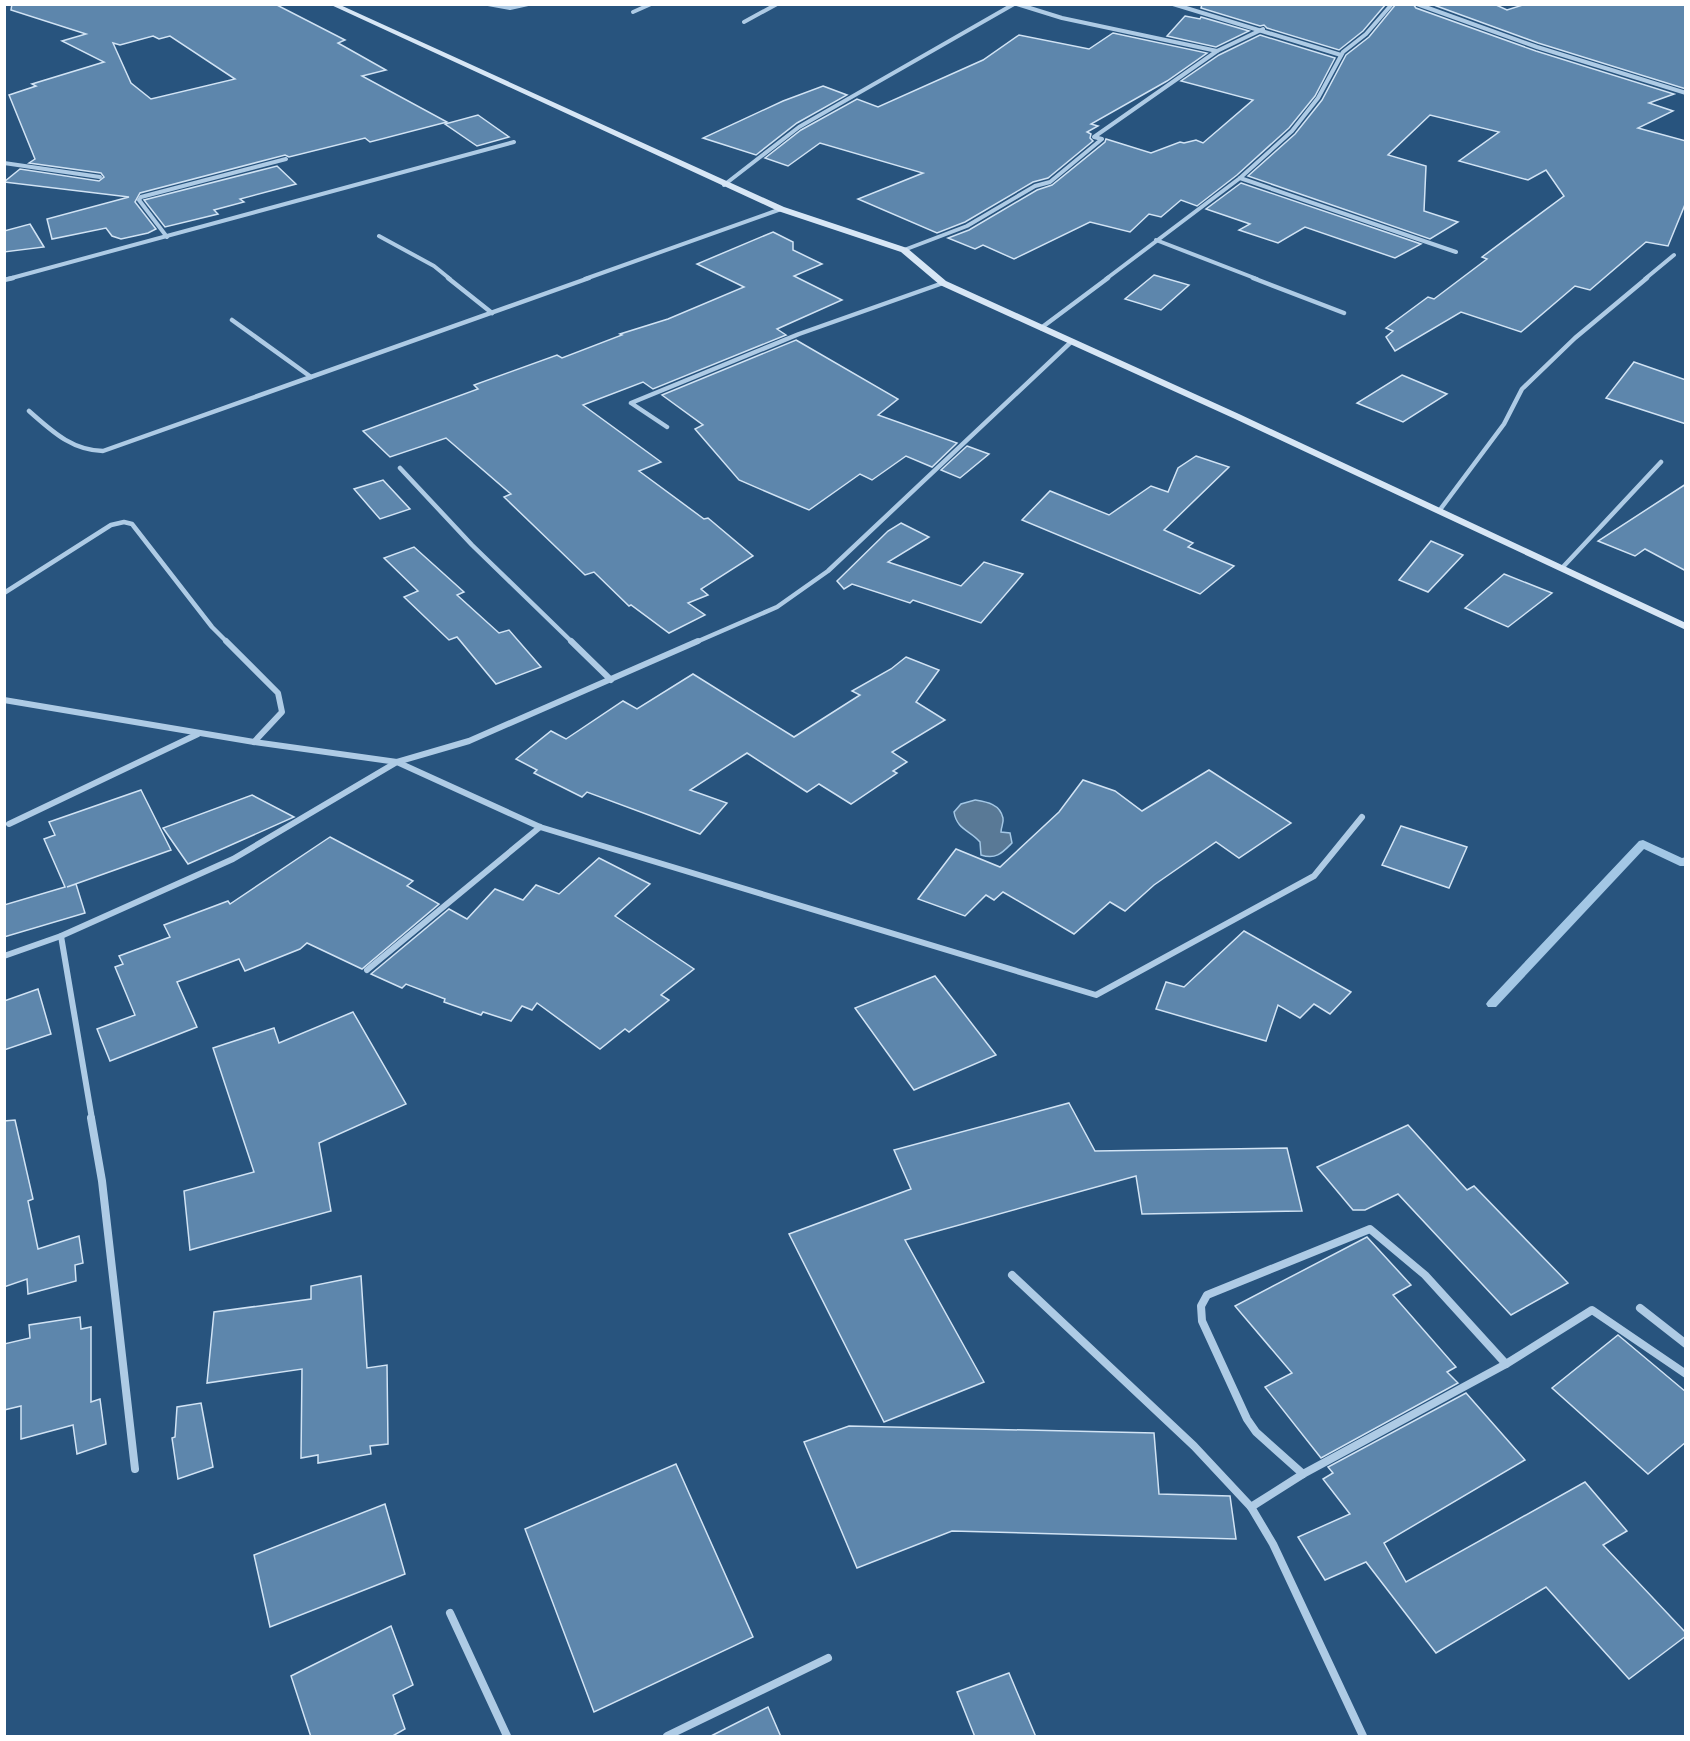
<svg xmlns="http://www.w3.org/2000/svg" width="1690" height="1741" viewBox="0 0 1690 1741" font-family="Commissioner,sans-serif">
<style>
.water{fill:#597996;stroke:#a3c7e5;stroke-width:1.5}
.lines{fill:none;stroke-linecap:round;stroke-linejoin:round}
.stream{fill:#a3c7e5;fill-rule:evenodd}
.building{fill:#5d86ac;stroke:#d1e3f4;stroke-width:1.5;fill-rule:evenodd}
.street-far3{stroke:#aecbe5;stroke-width:4}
.street-far2{stroke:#aecbe5;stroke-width:4.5}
.street-far1{stroke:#aecbe5;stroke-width:6}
.street{stroke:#aecbe5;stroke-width:8}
.secondary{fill:#d7e6f5;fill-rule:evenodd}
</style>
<rect width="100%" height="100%" fill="#28547e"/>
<path class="water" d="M975 800C987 802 1000 804 1003 818 1004 823 1001 827 1001 832L1010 833 1012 843C1002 853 996 860 981 855L980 842C970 830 957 830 954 812L961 804Z"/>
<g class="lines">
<polygon class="stream" points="1643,840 1682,858 1686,857 1686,866 1680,866 1644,849 1496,1007 1488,1007 1486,1004 1488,1001 1639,841"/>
</g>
<g class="building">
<path d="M12 4H275L345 40 338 43 386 70 362 76 447 122 370 142 365 138 289 157 285 155 140 193 135 202 156 229 148 233 121 239 112 236 106 228 52 239 47 219 129 197 4 182 20 169 99 181 104 177 101 173 29 163 35 159 9 95 36 86 32 84 104 62 62 41 86 34 11 10ZM153 36 159 39 170 36 235 79 151 99 131 83 113 43 120 45Z"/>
<polygon points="1202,4 1386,4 1363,31 1339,50 1267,28 1264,25 1260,26 1201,8"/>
<polygon points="1396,4 1413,4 1416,8 1536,51 1674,94 1649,103 1673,111 1638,128 1686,141 1686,202 1668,246 1646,242 1590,290 1575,286 1521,332 1461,312 1395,351 1386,337 1393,331 1386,328 1428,297 1434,299 1487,259 1482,257 1564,196 1546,170 1528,180 1459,161 1499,132 1430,115 1388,155 1426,166 1424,211 1458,222 1430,239 1248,176 1295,134 1322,100 1346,55 1369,37"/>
<polygon points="1431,4 1494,4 1507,10 1526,4 1686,4 1686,89 1538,43"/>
<polygon points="1185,16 1200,19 1201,17 1249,31 1216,47 1167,36"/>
<polygon points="1113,33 1207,53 1167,81 1091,124 1098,126 1087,132 1091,134 1090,138 1093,141 1048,178 1033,182 965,222 937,233 858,199 923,173 820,143 788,166 765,158 801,130 857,99 878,107 983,60 1019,35 1089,49"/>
<polygon points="1260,35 1335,58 1315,96 1289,128 1237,175 1197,206 1181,200 1161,217 1149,214 1130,232 1090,222 1014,259 983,245 975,249 948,238 969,230 1037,190 1052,185 1105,142 1106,139 1151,153 1180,142 1184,143 1196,140 1203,143 1253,100 1181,81 1219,55"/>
<polygon points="823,86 847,95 797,123 756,155 703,138 783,101"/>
<polygon points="478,115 509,137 477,146 445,124"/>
<polygon points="277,166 296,184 240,199 244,202 214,210 218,214 165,227 144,200"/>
<polygon points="1241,183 1421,244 1395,258 1305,227 1278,243 1239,230 1250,224 1206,209"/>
<polygon points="30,224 44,247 4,252 4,231"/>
<polygon points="773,232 793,242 793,250 822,264 794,276 842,300 777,329 786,335 653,389 643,382 583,405 661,462 639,471 704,519 708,518 753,556 701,589 708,595 688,603 705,615 669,633 631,605 629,606 594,572 585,575 504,497 511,494 446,438 390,457 363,431 478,389 474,385 557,355 562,358 622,335 620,334 668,319 744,287 697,264"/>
<polygon points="1154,275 1189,285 1161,310 1125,299"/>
<polygon points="796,340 898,399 878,415 957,443 932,467 906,456 872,480 860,474 809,510 739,480 695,429 703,425 662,395"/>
<polygon points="1634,362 1686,380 1686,424 1606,398"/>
<polygon points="1402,375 1447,394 1403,422 1357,403"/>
<polygon points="967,446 989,454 960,478 941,470"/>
<polygon points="1196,456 1229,467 1164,530 1193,543 1188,547 1234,566 1200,594 1022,520 1050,491 1109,515 1151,486 1168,492 1178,468"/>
<polygon points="383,480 410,509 380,519 354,489"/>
<polygon points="1686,484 1686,571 1645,549 1635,556 1598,541"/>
<polygon points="901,523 929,537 888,562 961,586 984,562 1023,574 981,623 913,600 910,603 852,584 844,589 837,581 888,531"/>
<polygon points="1431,541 1463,555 1428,592 1399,580"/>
<polygon points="414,547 464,592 457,595 499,633 509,630 541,667 496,684 457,637 449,640 404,597 418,591 384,558"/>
<polygon points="1504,574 1552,593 1508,627 1465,608"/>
<polygon points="906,657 939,670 916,702 945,720 892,752 907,762 893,771 897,773 851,804 819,784 807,792 747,753 690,790 727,803 700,834 587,792 582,797 534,773 537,770 516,759 551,731 566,739 623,701 637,709 693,674 794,737 860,695 852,691 891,669"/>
<polygon points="1209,770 1291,823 1239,858 1216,842 1154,885 1125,911 1110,902 1074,934 1003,892 994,900 986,895 965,916 918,899 956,849 1000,867 1059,812 1083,780 1115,791 1142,811"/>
<polygon points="141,790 171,850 67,887 76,884 85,913 4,937 4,905 65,887 44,839 55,835 49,822"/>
<polygon points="252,795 294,817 188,864 163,828"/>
<polygon points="1401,826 1467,847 1449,888 1382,865"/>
<polygon points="330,837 413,881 407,886 439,904 362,969 307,943 300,949 245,971 239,959 177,982 197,1027 110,1061 97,1029 135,1015 115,967 123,964 119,956 170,937 164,925 228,901 230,904"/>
<polygon points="599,858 650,884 615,916 694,969 661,995 669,1000 629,1032 625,1029 600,1049 537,1003 532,1010 522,1006 511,1021 483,1012 481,1015 444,1002 445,999 406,984 402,988 371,974 449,909 467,919 495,889 523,900 536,885 559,894"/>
<polygon points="1244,931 1351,992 1330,1014 1314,1004 1300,1018 1278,1005 1266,1041 1156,1009 1166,982 1184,987"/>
<polygon points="935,976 996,1055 914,1090 855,1008"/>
<polygon points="38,989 51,1034 4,1050 4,1001"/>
<polygon points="353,1012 406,1104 319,1143 331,1211 190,1250 184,1191 254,1172 213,1048 274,1028 279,1043"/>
<polygon points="1069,1103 1095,1151 1287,1148 1302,1211 1142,1214 1136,1176 905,1240 984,1382 884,1422 789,1234 911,1189 894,1150"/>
<polygon points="15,1120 33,1199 28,1201 38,1249 79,1236 83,1263 75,1265 76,1281 28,1294 27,1279 4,1287 4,1121"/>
<polygon points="1408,1125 1467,1190 1474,1186 1568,1283 1511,1315 1398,1194 1365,1210 1353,1210 1317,1167"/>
<polygon points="1367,1237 1411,1285 1393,1295 1456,1367 1447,1372 1458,1383 1321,1458 1265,1387 1292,1373 1235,1306"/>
<polygon points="361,1276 367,1368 387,1365 388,1444 370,1446 371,1454 318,1463 318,1455 301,1458 302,1369 207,1383 214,1312 311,1299 311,1286"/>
<polygon points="80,1317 81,1329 91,1327 91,1402 100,1399 106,1444 77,1454 73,1425 21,1439 21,1406 4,1410 4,1344 30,1338 29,1325"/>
<polygon points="1618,1335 1686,1392 1686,1442 1648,1474 1552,1388"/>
<polygon points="1466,1393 1525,1460 1384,1543 1406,1582 1585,1482 1627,1531 1603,1545 1686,1633 1686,1636 1629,1679 1546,1587 1436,1653 1366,1562 1325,1580 1298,1537 1350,1514 1323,1479 1333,1473 1328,1467"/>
<polygon points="201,1403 213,1467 178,1479 172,1438 175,1437 177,1407"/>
<polygon points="849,1426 1154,1433 1159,1494 1230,1496 1236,1539 952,1531 857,1568 804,1442"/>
<polygon points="676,1464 753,1637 594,1712 525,1529"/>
<polygon points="385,1504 405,1574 270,1627 254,1555"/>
<polygon points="391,1626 413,1685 393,1695 405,1729 391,1737 311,1737 291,1676"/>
<polygon points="1009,1673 1036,1737 975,1737 957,1692"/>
<polygon points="768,1707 781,1737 709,1737"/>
</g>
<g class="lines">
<g class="street-far3">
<polyline points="488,4 510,8 528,4"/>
<polyline points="1017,4 1062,18 1217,51"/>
<polyline points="1173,4 1341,55"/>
<polyline points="1417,4 1537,47 1686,93"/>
<polyline points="633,12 651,4"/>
<polyline points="744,22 777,4"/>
<polyline points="4,163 100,177"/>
<polyline points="1240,178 1456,252"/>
<polyline points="724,185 799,127 1014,4"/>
<polyline points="379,236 434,266 450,279"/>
<polyline points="167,237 139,200 141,197 286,159"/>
<polyline points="1156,240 1257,279"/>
<polyline points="904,250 967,226 1035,186 1050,182 1102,139 1094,137 1217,51 1263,29"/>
<polyline points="8,279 514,142"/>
<polyline points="585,279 781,209"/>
<polyline points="1106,279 1240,178 1292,131 1318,98 1343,52 1366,34 1392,4"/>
<polyline points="1645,279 1674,255"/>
</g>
<g class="street-far2">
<polyline points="448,278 492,313"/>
<polyline points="1253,278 1344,313"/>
<polyline points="4,280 13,278"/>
<polyline points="232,320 311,377"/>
<polyline points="1041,328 1108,278"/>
<path d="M29 411C52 431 71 450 103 451L589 278"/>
<polyline points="667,427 631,403 799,334 943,283"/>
<polyline points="400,468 472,545 573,643"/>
<polyline points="1439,511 1504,424 1522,389 1575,338 1647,278"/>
<polyline points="1562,568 1661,462"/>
<polyline points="4,593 111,525 124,522 132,524 212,627 228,643"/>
<polyline points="694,643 777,607 828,571 1071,342"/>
</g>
<g class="street-far1">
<polyline points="226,641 278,693 282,712 254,742"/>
<polyline points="571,641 611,680"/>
<polyline points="4,700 254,742 397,762 540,827 1096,995 1314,876 1362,817"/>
<polyline points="9,824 198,734"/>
<polyline points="61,936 92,1119"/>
<polyline points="4,956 61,936 233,859 397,762 469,741 698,641"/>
<polyline points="367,970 540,827"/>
</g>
<g class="street">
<polyline points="91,1118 102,1181 135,1469"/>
<polyline points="1012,1275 1194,1446 1251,1507 1273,1544 1363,1736"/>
<polyline points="1640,1308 1686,1344"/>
<polyline points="1303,1474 1256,1432 1247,1419 1202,1321 1201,1306 1207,1295 1370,1229 1425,1275 1506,1364"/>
<polyline points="1251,1507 1303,1474 1506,1364 1592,1310 1686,1374"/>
<polyline points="450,1613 507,1736"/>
<polyline points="667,1736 828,1658"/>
</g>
<polygon class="secondary" points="329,4 338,4 784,207 907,248 946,281 1239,414 1686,623 1686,630 1233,418 940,285 901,252 778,211"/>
</g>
<rect width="1690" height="1741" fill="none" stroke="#ffffff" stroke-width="12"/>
</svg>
